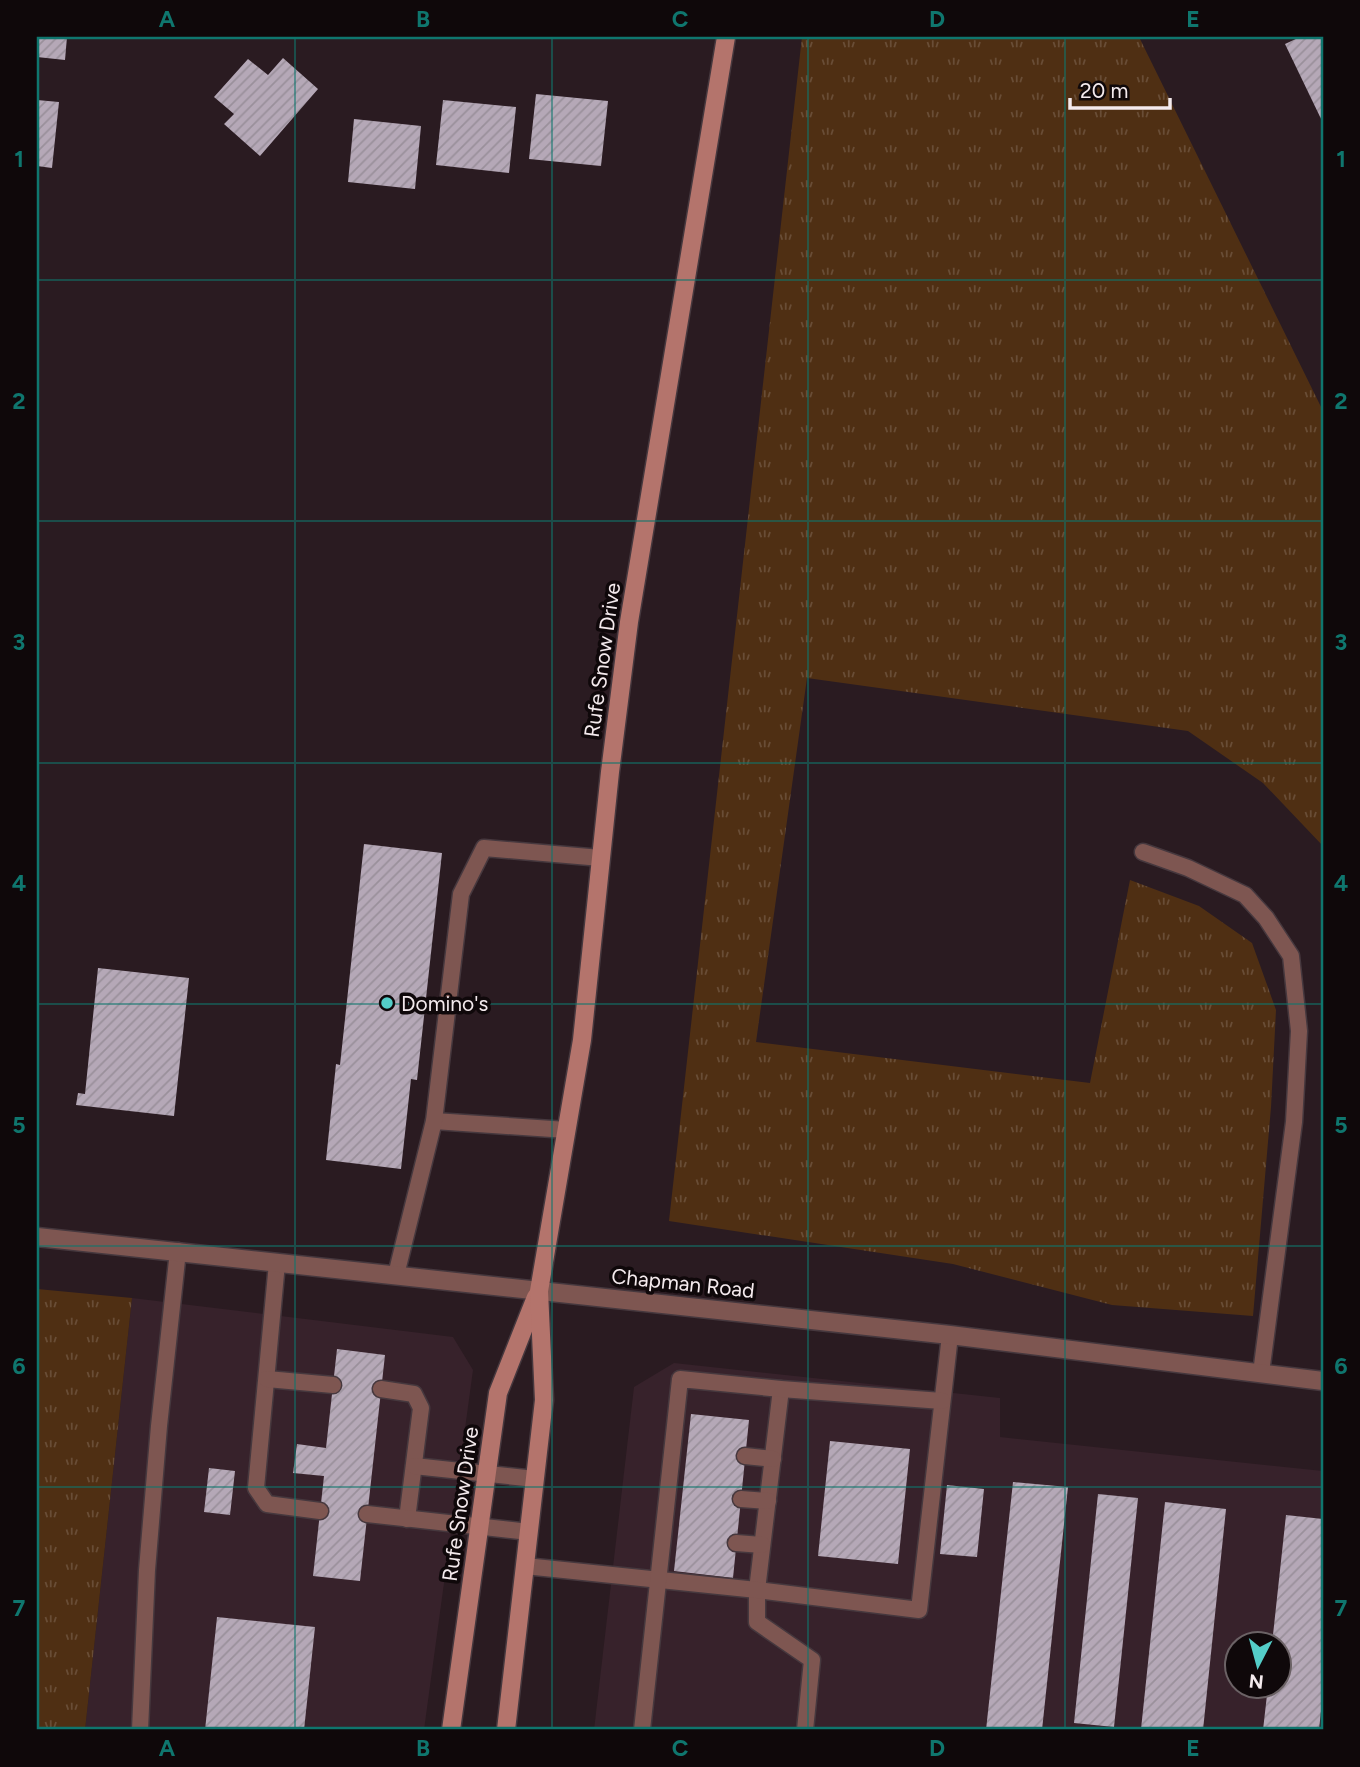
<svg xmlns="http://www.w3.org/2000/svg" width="1360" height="1767" viewBox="0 0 1360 1767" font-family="Figtree,sans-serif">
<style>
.built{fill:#37222b;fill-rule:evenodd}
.grass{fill:url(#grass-tufts)}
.building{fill:url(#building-hatch)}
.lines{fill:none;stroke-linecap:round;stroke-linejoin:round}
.service-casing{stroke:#46383e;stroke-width:19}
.tertiary-casing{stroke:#46383e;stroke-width:21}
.secondary-casing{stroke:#46383e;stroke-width:21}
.service{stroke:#7e5651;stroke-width:16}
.tertiary{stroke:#7e5651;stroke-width:18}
.secondary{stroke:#b4746c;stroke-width:18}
.grid{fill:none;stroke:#0f766e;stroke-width:2;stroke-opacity:0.55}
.poi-dot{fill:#54cdc8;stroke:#0f080a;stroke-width:2.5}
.labels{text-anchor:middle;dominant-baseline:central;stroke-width:7;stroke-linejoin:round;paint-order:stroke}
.street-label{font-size:21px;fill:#f4eaed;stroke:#0f080a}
.poi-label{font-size:21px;fill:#f4eaed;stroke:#0f080a;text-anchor:start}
.neatline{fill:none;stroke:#0f766e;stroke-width:2.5}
.grid-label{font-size:23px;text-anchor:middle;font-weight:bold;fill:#0f766e}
</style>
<defs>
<pattern id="grass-tufts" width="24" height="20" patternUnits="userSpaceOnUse" patternTransform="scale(1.75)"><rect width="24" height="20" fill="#4f2f13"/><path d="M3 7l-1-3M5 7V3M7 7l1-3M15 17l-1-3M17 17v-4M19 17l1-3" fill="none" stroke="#694d36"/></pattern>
<pattern id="building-hatch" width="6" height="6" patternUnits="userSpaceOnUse" patternTransform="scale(1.75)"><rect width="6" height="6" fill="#b5a8b7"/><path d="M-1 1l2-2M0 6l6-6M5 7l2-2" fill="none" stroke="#9a909b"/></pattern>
</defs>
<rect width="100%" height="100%" fill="#2a1b21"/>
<g class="built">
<polygon points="132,1298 453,1337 473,1370 424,1730 85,1730"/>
<path d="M674 1363 1000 1398V1437L1323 1471V1730H594L634 1387ZM1238 1644H1280V1686H1238Z"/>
</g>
<g class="grass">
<polygon points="802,37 1139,37 1323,411 1323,846 1263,783 1188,731 807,678 756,1042 1090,1083 1130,880 1199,906 1252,943 1276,1010 1271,1107 1253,1316 1112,1305 953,1264 669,1221"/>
<polygon points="37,1289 132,1298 85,1730 37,1730"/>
</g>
<g class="building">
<polygon points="37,37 67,37 65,60 37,57"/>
<polygon points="1300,37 1323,37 1323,123 1285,44"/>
<polygon points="283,58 318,89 260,156 224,124 234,114 214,97 248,59 268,75"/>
<polygon points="536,94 608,101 601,166 529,159"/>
<polygon points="37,100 59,102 52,168 37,166"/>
<polygon points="443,100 516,107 509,173 436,165"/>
<polygon points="354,119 421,126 415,189 348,182"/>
<polygon points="364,844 442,853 417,1080 411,1079 401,1169 326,1160 336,1064 340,1065"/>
<polygon points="98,968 189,978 174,1116 76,1105 78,1093 85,1094"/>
<polygon points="337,1349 385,1355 360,1581 313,1576 324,1476 293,1473 297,1444 326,1448"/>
<polygon points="691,1414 749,1420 733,1578 674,1571"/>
<polygon points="830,1441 910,1449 898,1564 818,1556"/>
<polygon points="209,1468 235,1471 230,1515 204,1512"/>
<polygon points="1013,1482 1068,1487 1042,1730 986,1730"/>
<polygon points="947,1485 984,1489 977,1557 940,1554"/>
<polygon points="1098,1494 1138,1498 1114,1727 1074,1723"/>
<polygon points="1165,1502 1226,1509 1203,1730 1141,1729"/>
<polygon points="1286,1515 1323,1519 1323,1692 1319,1730 1263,1730 1268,1686 1280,1686 1280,1644 1272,1644"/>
<polygon points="217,1617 315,1627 304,1730 205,1730"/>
</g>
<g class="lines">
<g class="service-casing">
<g id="service">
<polyline points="1143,852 1188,868 1245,895 1266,918 1291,956 1299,1031 1294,1122 1261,1373"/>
<polyline points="434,1121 567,1130"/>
<polyline points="277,1263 256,1488 267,1504 320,1511"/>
<polyline points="396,1275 434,1121 461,894 484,848 601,858"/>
<polyline points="267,1379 333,1385"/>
<polyline points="381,1389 414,1394 421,1408 407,1519"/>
<polyline points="781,1389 757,1590 757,1622 812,1660 805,1730"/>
<polyline points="745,1456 773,1459"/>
<polyline points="414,1466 535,1479"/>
<polyline points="741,1499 768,1501"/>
<polyline points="367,1514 529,1532"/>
<polyline points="736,1543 762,1545"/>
<polyline points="525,1566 757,1590 919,1610 950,1335"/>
<polyline points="140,1730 147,1570 159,1426 178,1251"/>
<polyline points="642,1730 680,1379 781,1389 942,1401"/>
</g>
</g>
<g class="tertiary-casing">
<polyline id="tertiary" points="37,1237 950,1335 1323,1381"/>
</g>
<g class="secondary-casing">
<g id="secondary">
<polyline points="451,1730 498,1393 536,1297"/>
<polyline points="506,1730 544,1400 539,1291 582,1040 610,772 629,622 726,37"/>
</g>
</g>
<use href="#service" class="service"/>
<use href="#tertiary" class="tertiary"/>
<use href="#secondary" class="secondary"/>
</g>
<path class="grid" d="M295 37V1730M552 37V1730M808 37V1730M1065 37V1730M37 280H1323M37 521H1323M37 763H1323M37 1004H1323M37 1246H1323M37 1487H1323"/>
<circle class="poi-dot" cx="387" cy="1003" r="7"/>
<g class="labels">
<g class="street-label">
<text transform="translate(602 660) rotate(-82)">Rufe Snow Drive</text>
<text transform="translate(683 1283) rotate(6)">Chapman Road</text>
<text transform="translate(460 1504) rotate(-82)">Rufe Snow Drive</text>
</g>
<g class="poi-label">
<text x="401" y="1003">Domino's</text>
</g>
</g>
<rect width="1360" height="1767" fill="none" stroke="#0f080a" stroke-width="77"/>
<g transform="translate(1258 1665) rotate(186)"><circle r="33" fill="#0f080a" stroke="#6b6265" stroke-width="2"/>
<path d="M0-5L12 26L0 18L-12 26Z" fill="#54cdc8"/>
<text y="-10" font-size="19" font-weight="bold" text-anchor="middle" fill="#f4eaed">N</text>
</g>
<path d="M1070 98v10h100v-10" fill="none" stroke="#f4eaed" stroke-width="3.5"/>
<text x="1080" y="98" font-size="21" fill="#f4eaed" stroke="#0f080a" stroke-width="5" paint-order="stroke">20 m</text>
<rect x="38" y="38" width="1284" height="1690" class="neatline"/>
<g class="grid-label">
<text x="167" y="27">A</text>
<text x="423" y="27">B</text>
<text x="680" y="27">C</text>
<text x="937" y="27">D</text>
<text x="1193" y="27">E</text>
<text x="19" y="167">1</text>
<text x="1341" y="167">1</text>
<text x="19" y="409">2</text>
<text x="1341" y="409">2</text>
<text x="19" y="650">3</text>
<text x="1341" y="650">3</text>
<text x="19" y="891">4</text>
<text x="1341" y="891">4</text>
<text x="19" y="1133">5</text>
<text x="1341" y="1133">5</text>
<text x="19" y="1374">6</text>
<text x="1341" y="1374">6</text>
<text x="19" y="1616">7</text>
<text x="1341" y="1616">7</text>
<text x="167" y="1756">A</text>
<text x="423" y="1756">B</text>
<text x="680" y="1756">C</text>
<text x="937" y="1756">D</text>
<text x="1193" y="1756">E</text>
</g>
</svg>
